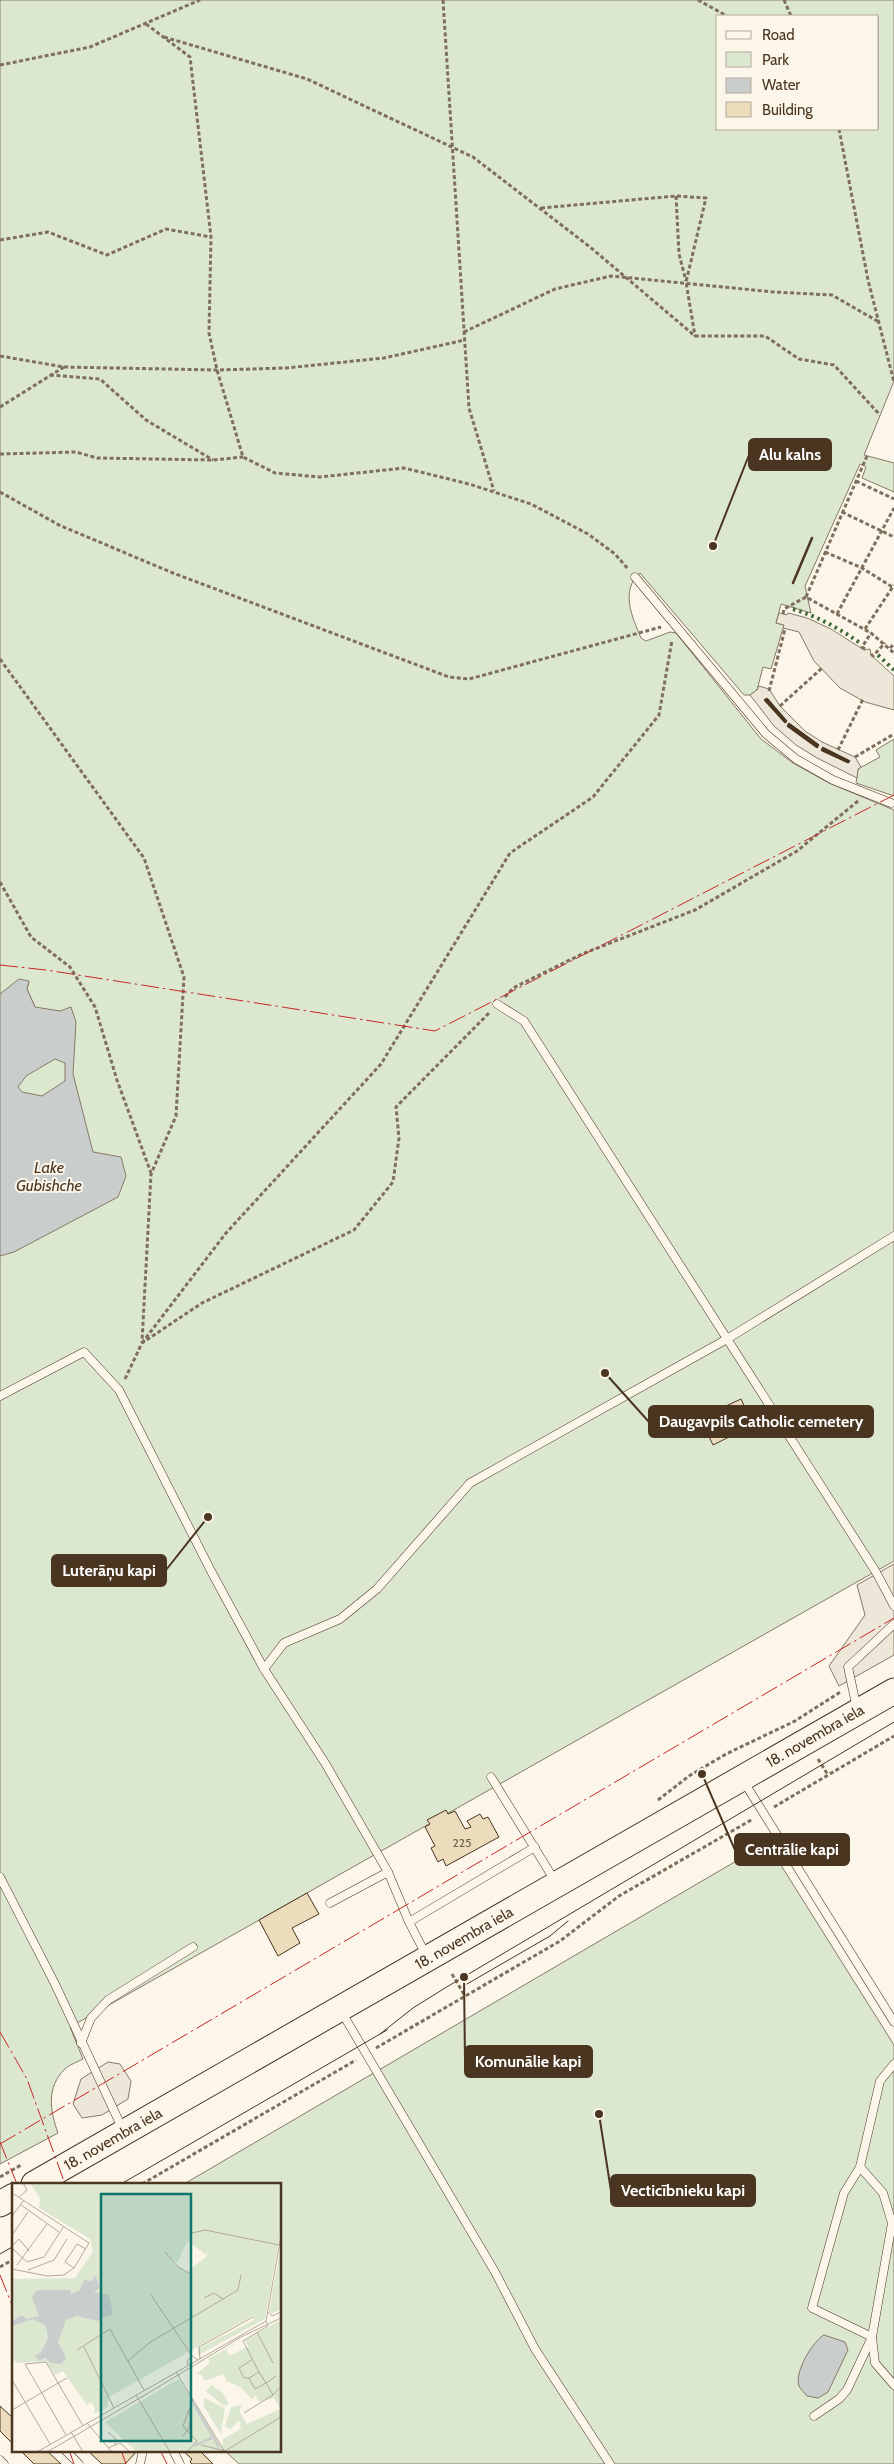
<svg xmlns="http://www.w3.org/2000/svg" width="894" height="2464" viewBox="0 0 894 2464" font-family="Cabin,sans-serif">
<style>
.green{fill:#dce7d0;stroke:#887966;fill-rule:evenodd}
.parking{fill:#ede7d9;stroke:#887966}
.water{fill:#c9cecd;stroke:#887966;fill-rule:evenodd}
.building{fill:#ecdcbc;stroke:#4a3520}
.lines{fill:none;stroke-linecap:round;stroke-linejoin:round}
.lane-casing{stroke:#4a3520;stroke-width:9}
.primary-casing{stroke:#4a3520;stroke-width:27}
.path{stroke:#7f6f5c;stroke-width:3;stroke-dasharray:4 2.5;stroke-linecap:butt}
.lane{stroke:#fbf6e9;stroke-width:8}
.primary{stroke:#fbf6e9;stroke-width:25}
.tram{stroke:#4a3520;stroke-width:1}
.hedge{stroke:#436837;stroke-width:4;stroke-dasharray:2.5 4;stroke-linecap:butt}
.wall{stroke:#4a3520;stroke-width:2.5}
.power{stroke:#c62828;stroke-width:1;stroke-dasharray:18 4 2.5 4;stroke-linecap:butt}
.labels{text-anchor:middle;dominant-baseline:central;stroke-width:4;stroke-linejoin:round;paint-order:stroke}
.number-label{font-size:12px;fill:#725f47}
.street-label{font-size:15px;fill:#4a3520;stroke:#fbf6e9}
.water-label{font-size:16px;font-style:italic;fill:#4a3520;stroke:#fbf6e9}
.inset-river{fill:none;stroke:#c9cecd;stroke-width:2.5}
.inset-road{fill:none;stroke:#b4a999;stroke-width:1}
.view{fill:#0f766e;fill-opacity:0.15;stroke:#0f766e;stroke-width:2.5}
.inset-edge{fill:none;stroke:#4a3520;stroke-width:2.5}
.leader{fill:none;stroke:#4a3520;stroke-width:2}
.callout-dot{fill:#4a3520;stroke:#fbf6e9;stroke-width:2}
.callout{fill:#4a3520;stroke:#4a3520;stroke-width:2}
.callout-label{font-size:16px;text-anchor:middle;font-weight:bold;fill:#fff}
</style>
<rect width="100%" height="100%" fill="#fbf6e9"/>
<g class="green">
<path d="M0 0H894V381L864 455 894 463V492L862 478 866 467 860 464 805 586 811 613 781 604 776 623 784 625 771 669 763 667 757 690 750 695H744L640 573C620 590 632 617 641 638L646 641 670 632 676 633 761 739 793 763 829 783 894 810V1561L70 2027 83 2059C77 2062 69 2065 65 2069 46 2087 50 2111 58 2133L0 2164V1064L35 1007 27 989 29 982 0 994ZM718 16H878V129H718Z"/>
<polygon points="894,739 894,796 856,783 858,769 880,757 876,750"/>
<polygon points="767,1843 894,2045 894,2464 239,2464 224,2450 280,2450 280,2184 184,2184"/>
</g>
<g class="parking">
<polygon points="779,613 787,615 788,613 807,618 831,629 864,650 870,649 871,655 894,676 894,710 865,702 840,688 814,661 799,632 783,628 784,625 776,623"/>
<polygon points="759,686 769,689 780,706 805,731 822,742 855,757 861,767 858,769 857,778 817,758 796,745 774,726 750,695 757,690"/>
<polygon points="894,1564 894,1655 839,1686 829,1666 865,1615 857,1585"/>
<polygon points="108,2062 120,2064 131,2081 128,2099 102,2115 82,2118 73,2104 81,2079"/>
</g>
<g class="water">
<path d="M19 979 29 981 27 989 35 1007 60 1011 71 1007 76 1022 73 1074 93 1152 121 1157 126 1176 118 1197 14 1252 0 1256V994ZM55 1059 65 1063V1081L42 1096 22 1092 18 1087 26 1076Z"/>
<path d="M824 2335 845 2342 848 2350 828 2392 818 2398 807 2396C805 2393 800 2389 799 2386 794 2372 813 2341 824 2335Z"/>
</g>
<g class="building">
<polygon points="741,1399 753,1425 713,1445 700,1418"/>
<polygon points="446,1810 448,1814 455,1811 465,1829 471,1827 467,1821 480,1814 483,1819 488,1817 499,1837 446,1866 443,1859 438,1862 431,1848 435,1846 425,1827 430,1824 427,1820"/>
<polygon points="307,1893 319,1914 292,1928 300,1943 278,1956 259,1920"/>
<polygon points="0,2406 14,2419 14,2445 0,2431"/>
<polygon points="20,2450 46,2450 61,2464 34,2464"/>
<polygon points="87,2450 138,2450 125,2464 102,2464"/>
<polygon points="182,2450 199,2450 213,2464 192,2464 190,2462 192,2459"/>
</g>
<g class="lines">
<g class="lane-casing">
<g id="lane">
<polyline points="635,577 766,734 796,759 833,780 891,803"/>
<polyline points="497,1004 524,1021 876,1572 894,1606"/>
<polyline points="0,1396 84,1352 119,1390 211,1571 264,1669 325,1763 388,1872 409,1922 426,1955"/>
<polyline points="264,1669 284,1643 340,1619 377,1589 470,1483 727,1339 894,1236"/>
<polyline points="857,1709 848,1667 894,1624"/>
<polyline points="491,1777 555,1881"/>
<polyline points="744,1782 894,2022"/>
<polyline points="0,1877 55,1984 123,2130"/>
<polyline points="330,1903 388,1872"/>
<polyline points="409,1922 535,1847"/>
<polyline points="341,2011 495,2272 535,2349 610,2464"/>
<polyline points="81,2043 91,2018 108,2000 193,1947"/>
<polyline points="894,2064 880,2081 860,2167 844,2193 812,2308 872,2337 875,2363 894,2385"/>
<polyline points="814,2416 839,2399 847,2390 872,2337 892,2223 883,2193 860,2167"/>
<polyline points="65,2450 79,2464"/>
<polyline points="173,2450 180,2464"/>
<polyline points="0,2460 4,2464"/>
<polyline points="140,2464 143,2450"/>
</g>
</g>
<g class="primary-casing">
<g id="primary">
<polyline points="34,2184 894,1691"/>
<polyline points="0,2204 14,2196"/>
</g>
</g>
<g class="path">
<polyline points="443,0 469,408 494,491"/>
<polyline points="698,0 727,16"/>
<polyline points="784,0 791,16"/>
<polyline points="146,24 190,57 211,237 209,333 217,370 243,457 275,473 320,477 404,468 469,484 531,504 588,534 615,554 628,569"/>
<polyline points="164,37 307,79 473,157 590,247 695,336 765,336 799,359 834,365 880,415"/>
<polyline points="0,65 90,47 200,0"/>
<polyline points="839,129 868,280 894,382"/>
<polyline points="676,196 679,254 686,281"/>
<polyline points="541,208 676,196 706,198 686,282 695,336"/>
<polyline points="0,240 48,232 107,255 166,229 211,237"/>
<polyline points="464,332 555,289 611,276 774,292 832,295 879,322"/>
<polyline points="0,356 64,367 217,370 286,368 384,358 465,340"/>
<polyline points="50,375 100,379 146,420 213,460"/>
<polyline points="0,407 64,367"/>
<polyline points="0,454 76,452 97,458 213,460 243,457"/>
<polyline points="867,456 806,597 871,633 894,653"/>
<polyline points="856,481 894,499"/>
<polyline points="0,492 59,525 173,573 449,677 469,679 661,627"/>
<polyline points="842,512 894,537"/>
<polyline points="825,552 862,568 894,588"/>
<polyline points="783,614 784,609 806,597"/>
<polyline points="837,614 894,508"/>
<polyline points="865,629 894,585"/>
<polyline points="890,648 894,644"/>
<polyline points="865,649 862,647 871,633"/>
<polyline points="871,654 873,656 885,643"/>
<polyline points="0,659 144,858 184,977 176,1116 151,1174 142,1342"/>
<polyline points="769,691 785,629"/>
<polyline points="780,706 822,668"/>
<polyline points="838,750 863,699"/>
<polyline points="855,757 894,734"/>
<polyline points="0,882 31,937 70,967 95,1007 117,1080 151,1173"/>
<polyline points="505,997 513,988 582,954 695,910 797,851 858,801"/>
<polyline points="142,1343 226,1233 381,1064 510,853 593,797 659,715 672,640"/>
<polyline points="125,1379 142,1343 202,1303 354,1230 393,1182 399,1138 396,1107 490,1012"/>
<polyline points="818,1759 828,1775"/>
<polyline points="658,1800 689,1776 726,1754 795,1721 842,1691"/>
<polyline points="774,1807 894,1736"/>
<polyline points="452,1974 465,1996"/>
<polyline points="376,2048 560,1941 619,1896 753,1819"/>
<polyline points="0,2177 21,2165"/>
<polyline points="142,2184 356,2060"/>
<polyline points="0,2267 14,2259"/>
</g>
<use href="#lane" class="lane"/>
<use href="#primary" class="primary"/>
<g class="tram">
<polyline points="467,1984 550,1936 568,1921"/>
<polyline points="380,2034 413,2008 445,1988 894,1722"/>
<polyline points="121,2184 387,2030"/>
<polyline points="0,2254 14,2246"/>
</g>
<g class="hedge">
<path d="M793 609C818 617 839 628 860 643"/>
<polyline points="878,655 894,670"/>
</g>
<g class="wall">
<polyline points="793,583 812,538"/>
<polygon points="767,699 786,721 785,722 765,700"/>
<polygon points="789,724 818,745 817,747 788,726"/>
<polygon points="823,748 849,761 848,762 822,750"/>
</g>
<g class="power">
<polyline points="0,965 46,970 435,1031 894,795"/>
<polyline points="0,2032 27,2079 65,2184"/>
<polyline points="0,2142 17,2184"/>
<polyline points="0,2144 894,1618"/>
<polyline points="0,2275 14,2310"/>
<polyline points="69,2450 74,2464"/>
<polyline points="121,2450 126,2464"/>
<polyline points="160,2450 167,2464"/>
</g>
</g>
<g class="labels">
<g class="number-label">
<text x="462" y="1842">225</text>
</g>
<g class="street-label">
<text transform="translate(815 1736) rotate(-30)">18. novembra iela</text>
<text transform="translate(464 1938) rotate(-30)">18. novembra iela</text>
<text transform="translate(113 2139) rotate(-30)">18. novembra iela</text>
</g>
<g class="water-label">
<text x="49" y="1167">Lake<tspan x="49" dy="18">Gubishche</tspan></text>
</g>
</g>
<g transform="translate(12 2183)">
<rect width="269" height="269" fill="#fbf6e9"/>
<path d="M18 0H269V47L253 136 186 172V166L242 137 240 133 97 214 95 225 81 231 83 227 80 219 75 222 51 188 43 192 34 178 6 180 0 176 1 96 63 95 81 68 78 56 27 25 28 15ZM176 58 194 72 198 64 194 74 176 88 180 92 166 85 153 71 165 80ZM36 155 38 178 23 172 29 169ZM269 63V126L259 131 257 128ZM269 137V145L264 147 269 146V269H125L93 239 167 196 210 265 211 256 229 246 227 237 219 246 213 244 219 224 230 222 227 228 235 241 268 226 262 215 247 219 243 213 240 216 228 204 214 198 212 191 192 198 190 192 184 191 198 180 196 176 228 158 214 167 218 173 236 163 233 157ZM199 202 211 210 217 221 212 223 194 208ZM192 215 213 225 209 251 192 224Z" fill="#dce7d0" fill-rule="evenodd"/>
<path d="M83 92 88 104 82 109 97 112 101 131 85 138 65 133 54 137 46 159 54 175 49 181 39 180 33 175 27 178 23 172 29 169 36 155 34 143 21 136 0 143V138L10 132 15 136 27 133 20 114 25 107H58L59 111 68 107 72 97 80 98Z" fill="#c9cecd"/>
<path class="inset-river" d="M181 220 207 264M182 263 201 254"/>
<path class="inset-road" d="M0 10 77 60 62 85 52 92 35 93 0 86M7 14 15 7 11 0M9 22 47 49M0 33 12 17M180 50 193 47 267 62M0 52 16 29M0 63 7 56 17 68M0 65 15 79 32 74 52 43M153 69 166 84 179 91M5 82 35 41M62 85 53 79 65 61 74 66M16 87 42 77 55 56M139 112 180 173M192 115 202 110 211 116M256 129 260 133 269 129M245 149 261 180M72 164 102 225M65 167 98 146 132 207M188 176 187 164 241 134M116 178 137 160 226 107 229 92M176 182 175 178 180 173 186 177M164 189 213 269M247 189 231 158 256 143 254 138 269 53M237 195H232L227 185 241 176M0 197 38 261M124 212 158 269M261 212 254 200 247 189 237 195 243 206 254 200 264 193M128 215 229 154 269 135M0 227 55 195M232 230 261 212 269 203M75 240 100 269M59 249 71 269M96 249 104 256 103 262M54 252 13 181 34 179 71 243M171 253 177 245 179 234 176 228M189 262 213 268 269 234M96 265 108 260 118 269M25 269 254 138M35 269 133 212M175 269 185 258 171 243 181 216"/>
<path class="view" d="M89 11H179V258H89Z"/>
<rect width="269" height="269" class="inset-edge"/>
</g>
<path class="leader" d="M713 546L749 455M605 1373L649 1422M208 1517L166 1570M702 1774L735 1850M464 1977L465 2061M599 2114L611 2191"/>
<g class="callout-dot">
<circle cx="713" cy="546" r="5"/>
<circle cx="605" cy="1373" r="5"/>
<circle cx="208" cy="1517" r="5"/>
<circle cx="702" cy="1774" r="5"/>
<circle cx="464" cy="1977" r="5"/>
<circle cx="599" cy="2114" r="5"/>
</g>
<g class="callout">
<rect x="749" y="439" width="82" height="31" rx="5"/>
<rect x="649" y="1406" width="224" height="31" rx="5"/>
<rect x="52" y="1555" width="114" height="31" rx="5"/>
<rect x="735" y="1834" width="114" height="31" rx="5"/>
<rect x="465" y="2046" width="127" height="31" rx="5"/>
<rect x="611" y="2175" width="144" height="31" rx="5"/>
</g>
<g class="callout-label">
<text x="790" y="460">Alu kalns</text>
<text x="761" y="1427">Daugavpils Catholic cemetery</text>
<text x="109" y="1576">Luterāņu kapi</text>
<text x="792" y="1855">Centrālie kapi</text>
<text x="528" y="2067">Komunālie kapi</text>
<text x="683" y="2196">Vecticībnieku kapi</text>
</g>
<rect x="716" y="15" width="162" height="115" fill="#fbf6e9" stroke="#b4a999"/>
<rect x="726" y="31" width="25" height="8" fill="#fbf6e9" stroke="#b4a999"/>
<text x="762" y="40" font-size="15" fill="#4a3520">Road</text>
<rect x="726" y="52" width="25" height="15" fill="#dce7d0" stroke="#b4a999"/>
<text x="762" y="65" font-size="15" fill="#4a3520">Park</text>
<rect x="726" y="78" width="25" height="15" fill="#c9cecd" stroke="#b4a999"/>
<text x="762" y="90" font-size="15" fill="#4a3520">Water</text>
<rect x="726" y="102" width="25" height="15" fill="#ecdcbc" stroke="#b4a999"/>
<text x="762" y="115" font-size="15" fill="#4a3520">Building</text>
</svg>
